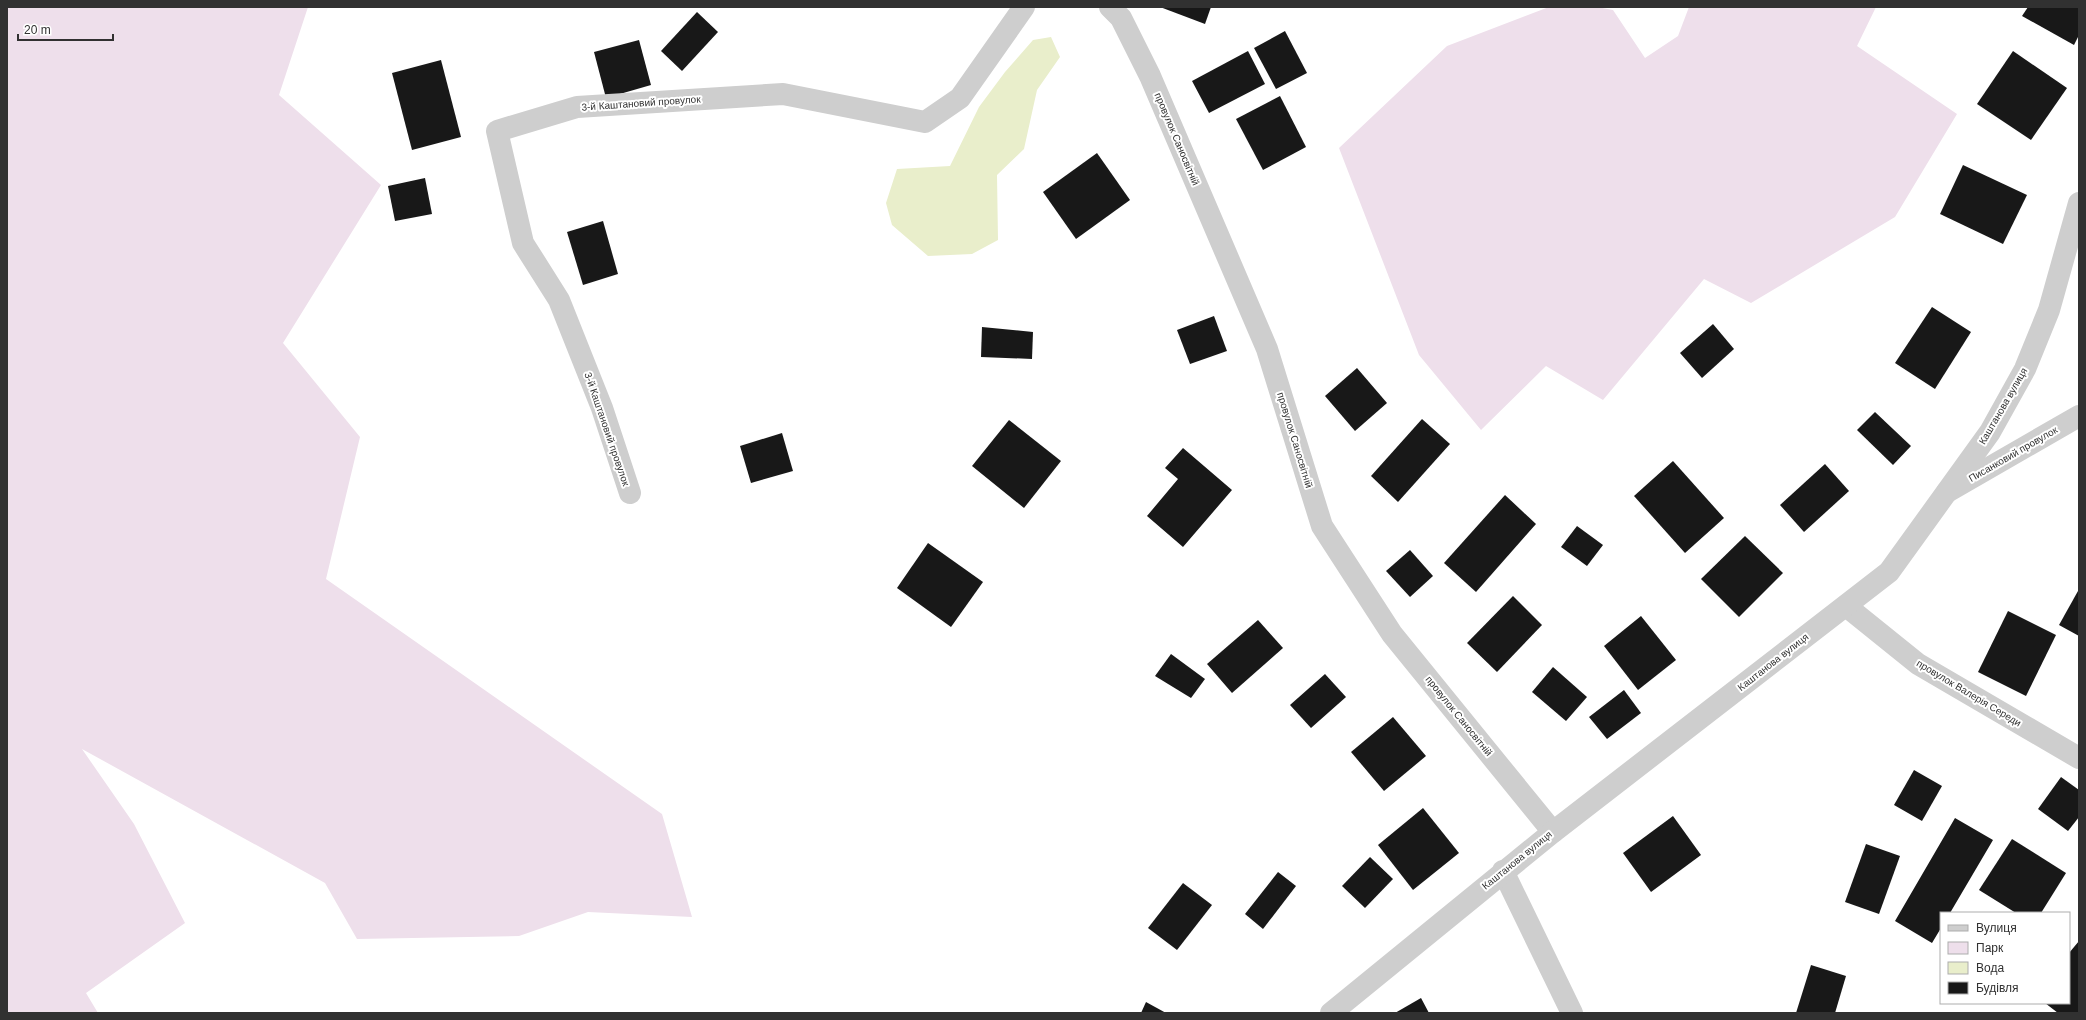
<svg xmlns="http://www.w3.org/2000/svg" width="2086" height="1020" viewBox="0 0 2086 1020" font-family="Helvetica,sans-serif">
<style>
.green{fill:#eedfeb}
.water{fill:#e9eecb}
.building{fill:#181818}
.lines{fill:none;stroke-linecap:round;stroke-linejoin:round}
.minor{stroke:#cecece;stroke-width:22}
.tertiary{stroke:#cecece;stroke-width:22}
.labels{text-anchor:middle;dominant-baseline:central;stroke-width:4;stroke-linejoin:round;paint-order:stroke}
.street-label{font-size:10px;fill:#313131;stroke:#fff}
</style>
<rect width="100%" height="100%" fill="#fff"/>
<g class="green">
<polygon points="7,7 308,7 279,95 381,185 283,343 360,437 326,579 662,814 692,917 588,912 519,936 357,939 325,883 82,749 134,824 185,923 86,993 98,1013 7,1013"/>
<polygon points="1549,7 1597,7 1613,10 1645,58 1678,36 1689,7 1876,7 1857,46 1957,114 1895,217 1751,303 1704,279 1603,400 1546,366 1481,430 1419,355 1339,148 1447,46"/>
</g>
<polygon class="water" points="1051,37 1060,57 1037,90 1024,149 997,175 998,240 972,254 928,256 892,225 886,203 897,169 950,166 979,107 1005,72 1033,40"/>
<g class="building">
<polygon points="1160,7 1211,7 1205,24"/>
<polygon points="2028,7 2079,7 2079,35 2074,45 2022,16"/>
<polygon points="697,12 718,32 682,71 661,51"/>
<polygon points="1285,31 1307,73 1276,89 1254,48"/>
<polygon points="639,40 651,85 606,98 594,52"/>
<polygon points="1248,51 1265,84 1209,113 1192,81"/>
<polygon points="2013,51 2067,88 2031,140 1977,104"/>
<polygon points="441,60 461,137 412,150 392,73"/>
<polygon points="1280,96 1306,147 1263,170 1236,119"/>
<polygon points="1097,153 1130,200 1076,239 1043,192"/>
<polygon points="1963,165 2027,195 2003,244 1940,214"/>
<polygon points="425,178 432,214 395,221 388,186"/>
<polygon points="603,221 618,274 583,285 567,232"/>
<polygon points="1932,307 1971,332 1935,389 1895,363"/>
<polygon points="1214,316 1227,351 1190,364 1177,330"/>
<polygon points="1713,324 1734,349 1702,378 1680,353"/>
<polygon points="982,327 1033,332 1032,359 981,357"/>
<polygon points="1357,368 1387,403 1355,431 1325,396"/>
<polygon points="1875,412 1911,446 1893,465 1857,430"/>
<polygon points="1422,419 1450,444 1398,502 1371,476"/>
<polygon points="1009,420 1061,461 1024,508 972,466"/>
<polygon points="782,433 793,471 751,483 740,446"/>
<polygon points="1183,448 1232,490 1183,547 1147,516 1178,479 1165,468"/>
<polygon points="1673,461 1724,518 1685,553 1634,496"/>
<polygon points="1825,464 1849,491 1804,532 1780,505"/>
<polygon points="1505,495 1536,524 1476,592 1444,563"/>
<polygon points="1577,526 1603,545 1587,566 1561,547"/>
<polygon points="1745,536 1783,573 1739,617 1701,579"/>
<polygon points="928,543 983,582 951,627 897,588"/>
<polygon points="1410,550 1433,576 1410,597 1386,571"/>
<polygon points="2078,591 2079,591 2079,636 2059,625"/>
<polygon points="1513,596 1542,625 1497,672 1467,643"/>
<polygon points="2008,611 2056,635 2026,696 1978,672"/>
<polygon points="1641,616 1676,660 1638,690 1604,646"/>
<polygon points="1258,620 1283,648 1232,693 1207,664"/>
<polygon points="1171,654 1205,679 1191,698 1155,676"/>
<polygon points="1553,667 1587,697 1566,721 1532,692"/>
<polygon points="1325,674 1346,697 1311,728 1290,705"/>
<polygon points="1624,690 1641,713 1607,739 1589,717"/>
<polygon points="1393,717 1426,756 1384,791 1351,752"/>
<polygon points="1914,770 1942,786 1922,821 1894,805"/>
<polygon points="2061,777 2079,790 2079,817 2068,831 2038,809"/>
<polygon points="1423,808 1459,853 1413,890 1378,845"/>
<polygon points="1673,816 1701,855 1651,892 1623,853"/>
<polygon points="1955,818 1993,840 1950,913 1941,913 1941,928 1932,943 1895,921"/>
<polygon points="2012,839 2066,873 2041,913 2016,913 1979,890"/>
<polygon points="1866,844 1900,856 1879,914 1845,902"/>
<polygon points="1370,857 1393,879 1365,908 1342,886"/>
<polygon points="1278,872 1296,886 1263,929 1245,914"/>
<polygon points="1183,883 1212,905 1177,950 1148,928"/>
<polygon points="2079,941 2079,1013 2058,1013 2045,1003 2069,1003 2069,953"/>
<polygon points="1811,965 1846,976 1835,1013 1796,1013"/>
<polygon points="1421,998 1429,1013 1395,1013"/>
<polygon points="1146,1002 1166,1013 1141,1013"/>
</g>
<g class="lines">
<g class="minor">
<polyline points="1110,7 1121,18 1150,76 1267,349 1322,526 1392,634 1553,832"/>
<polyline points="1947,492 2079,416"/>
<polyline points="630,493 602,408 559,300 523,243 497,131 577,107 783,94 925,122 960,98 1024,7"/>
<polyline points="1846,606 1918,664 2079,758"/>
<polyline points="1503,871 1572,1013"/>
</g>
<polyline class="tertiary" points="1331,1013 1553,832 1889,572 1990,432 2025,369 2049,310 2079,203"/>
</g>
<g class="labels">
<g class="street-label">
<text transform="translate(641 103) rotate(-4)">3-й Каштановий провулок</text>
<text transform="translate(1177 139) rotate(67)">провулок Саносвітній</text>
<text transform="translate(2003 406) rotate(-60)">Каштанова вулиця</text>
<text transform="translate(607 429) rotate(71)">3-й Каштановий провулок</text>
<text transform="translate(1295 440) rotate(73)">провулок Саносвітній</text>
<text transform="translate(2013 454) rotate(-30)">Писанковий провулок</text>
<text transform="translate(1773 662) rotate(-38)">Каштанова вулиця</text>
<text transform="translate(1969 693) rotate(31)">провулок Валерія Середи</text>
<text transform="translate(1459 716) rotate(51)">провулок Саносвітній</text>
<text transform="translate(1517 860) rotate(-39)">Каштанова вулиця</text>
</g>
</g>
<rect width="2086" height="1020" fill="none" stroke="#313131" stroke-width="16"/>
<rect x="1940" y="912" width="130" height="92" fill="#ffffff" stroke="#adadad"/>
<rect x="1948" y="925" width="20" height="6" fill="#cecece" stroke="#adadad"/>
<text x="1976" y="932" font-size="12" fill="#313131">Вулиця</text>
<rect x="1948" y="942" width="20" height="12" fill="#eedfeb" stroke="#adadad"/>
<text x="1976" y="952" font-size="12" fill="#313131">Парк</text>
<rect x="1948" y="962" width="20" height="12" fill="#e9eecb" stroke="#adadad"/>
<text x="1976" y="972" font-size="12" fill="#313131">Вода</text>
<rect x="1948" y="982" width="20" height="12" fill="#181818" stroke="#adadad"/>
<text x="1976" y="992" font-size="12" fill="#313131">Будівля</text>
<path d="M18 34v6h95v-6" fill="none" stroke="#313131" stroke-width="2"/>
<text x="24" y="34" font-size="12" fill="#313131" stroke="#ffffff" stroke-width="3" paint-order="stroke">20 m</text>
</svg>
